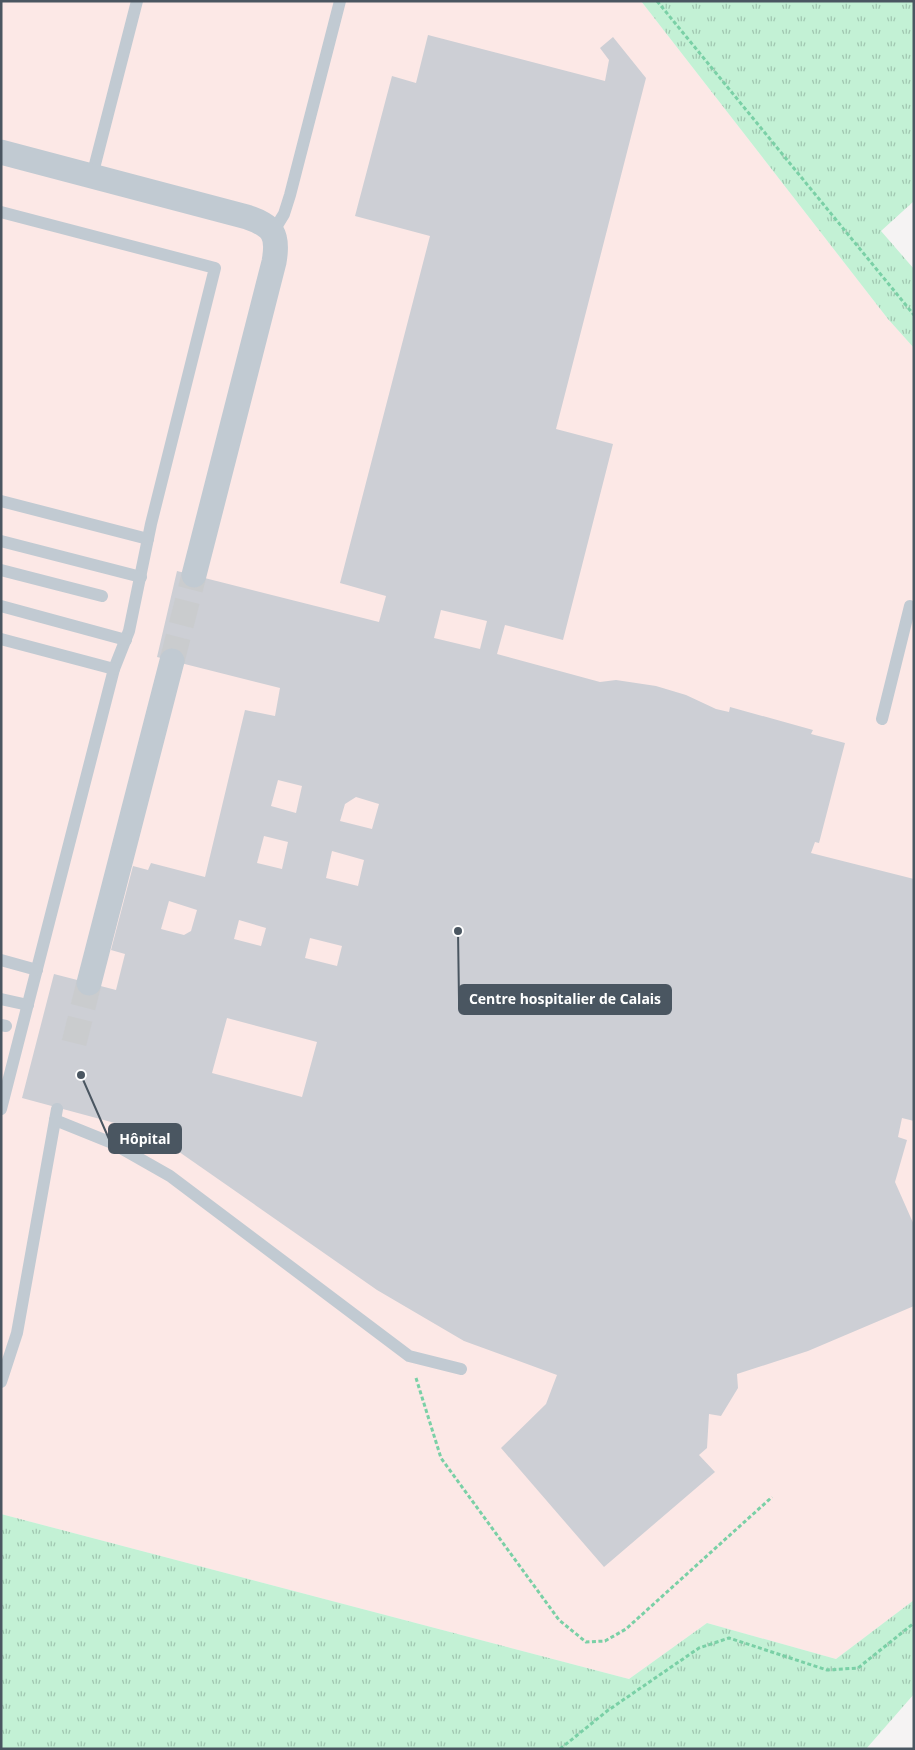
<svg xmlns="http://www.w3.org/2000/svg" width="915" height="1750" viewBox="0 0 915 1750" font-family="'Open Sans',sans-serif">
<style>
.medical{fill:#fce8e6}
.grass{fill:url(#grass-tufts)}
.building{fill:#cdcfd5;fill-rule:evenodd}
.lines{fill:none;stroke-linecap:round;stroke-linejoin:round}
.street-tunnel{stroke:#caccce;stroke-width:25;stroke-dasharray:25 12;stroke-linecap:butt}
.path{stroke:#7ad0a6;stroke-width:3;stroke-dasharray:4 2.5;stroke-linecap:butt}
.lane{stroke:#c1cad2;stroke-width:12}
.street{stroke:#c1cad2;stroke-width:25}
.leader{fill:none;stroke:#4a5661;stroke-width:2}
.callout-dot{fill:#4a5661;stroke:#fff;stroke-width:2}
.callout{fill:#4a5661;stroke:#4a5661;stroke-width:2}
.callout-label{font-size:14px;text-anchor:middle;font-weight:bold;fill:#fff}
</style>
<defs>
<pattern id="grass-tufts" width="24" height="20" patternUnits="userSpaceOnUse" patternTransform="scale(1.25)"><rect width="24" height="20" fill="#c3f1d5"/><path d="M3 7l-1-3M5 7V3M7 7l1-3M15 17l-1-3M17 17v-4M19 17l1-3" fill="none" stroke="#a0c6b0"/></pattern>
</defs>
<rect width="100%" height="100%" fill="#f5f3f3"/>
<polygon class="medical" points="1,1 641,1 888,319 914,348 914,1600 836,1659 707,1623 629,1679 1,1514"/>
<g class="grass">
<polygon points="641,1 914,1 914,201 881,231 914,269 914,348 888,319"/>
<polygon points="1,1514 629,1679 707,1623 836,1659 914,1600 914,1694 866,1749 1,1749"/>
</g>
<path class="building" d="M428 35 605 81 609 60 600 48 613 37 646 78 556 429 613 444 563 640 505 625 497 654 600 682 616 680 656 686 686 695 716 709 729 712 730 707 813 730 811 734 845 743 819 843 815 842 811 853 914 879V1121L902 1118 898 1137 907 1140 895 1182 914 1225V1306L808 1351 737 1374 738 1388 721 1416 709 1414 707 1448 699 1455 715 1472 604 1567 501 1448 546 1404 557 1375 464 1341 377 1290 152 1133 22 1098 54 974 116 990 125 954 111 950 133 866 148 870 151 863 205 877 245 710 275 716 280 688 157 657 177 571 379 622 386 596 340 583 430 236 355 216 392 76 416 83ZM441 610 487 621 480 649 434 638ZM278 780 302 786 296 813 271 806ZM356 797 379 804 372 829 340 821 345 804ZM264 836 288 842 282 869 257 863ZM332 851 364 860 358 886 326 878ZM169 901 197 910 191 931 184 935 161 929ZM239 920 266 928 261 946 234 939ZM310 938 342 946 337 966 305 958ZM227 1018 317 1042 302 1097 212 1073Z"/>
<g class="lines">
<g class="street-tunnel">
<polyline points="172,661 194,575"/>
<polyline points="74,1043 89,983"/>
</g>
<g class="path">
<polyline points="657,1 914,315"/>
<polyline points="416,1378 441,1458 559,1620 586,1642 605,1641 626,1629 772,1497"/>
<polyline points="560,1749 607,1711 699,1648 729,1638 827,1670 858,1668 914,1623"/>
</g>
<g class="lane">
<polyline points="92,176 137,1"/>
<polyline points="1,212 215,268 151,524 129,631 114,669 1,1109"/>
<polyline points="273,232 284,214 290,195 340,1"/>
<polyline points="1,501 148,539"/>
<polyline points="1,541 141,577"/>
<polyline points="1,570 102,596"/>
<polyline points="1,606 126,640"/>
<polyline points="1,639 114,669"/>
<polyline points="882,719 910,606"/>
<polyline points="1,960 37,970"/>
<polyline points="1,999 28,1005"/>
<polyline points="1,1025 6,1026"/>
<polyline points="55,1120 112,1143 170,1176 409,1356 461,1369"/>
<polyline points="1,1382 17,1333 57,1109"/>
</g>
<g class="street">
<path d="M1 152 247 217C273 226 279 234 274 262L194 575"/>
<polyline points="89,983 172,661"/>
</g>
</g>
<path class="leader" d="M458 931L459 1000M81 1075L109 1139"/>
<g class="callout-dot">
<circle cx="458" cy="931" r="5"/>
<circle cx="81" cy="1075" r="5"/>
</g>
<g class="callout">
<rect x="459" y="985" width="212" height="29" rx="5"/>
<rect x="109" y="1124" width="72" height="29" rx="5"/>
</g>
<g class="callout-label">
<text x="565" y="1004">Centre hospitalier de Calais</text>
<text x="145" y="1144">Hôpital</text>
</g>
<rect width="915" height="1750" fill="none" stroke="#4a5661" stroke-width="5"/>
</svg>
